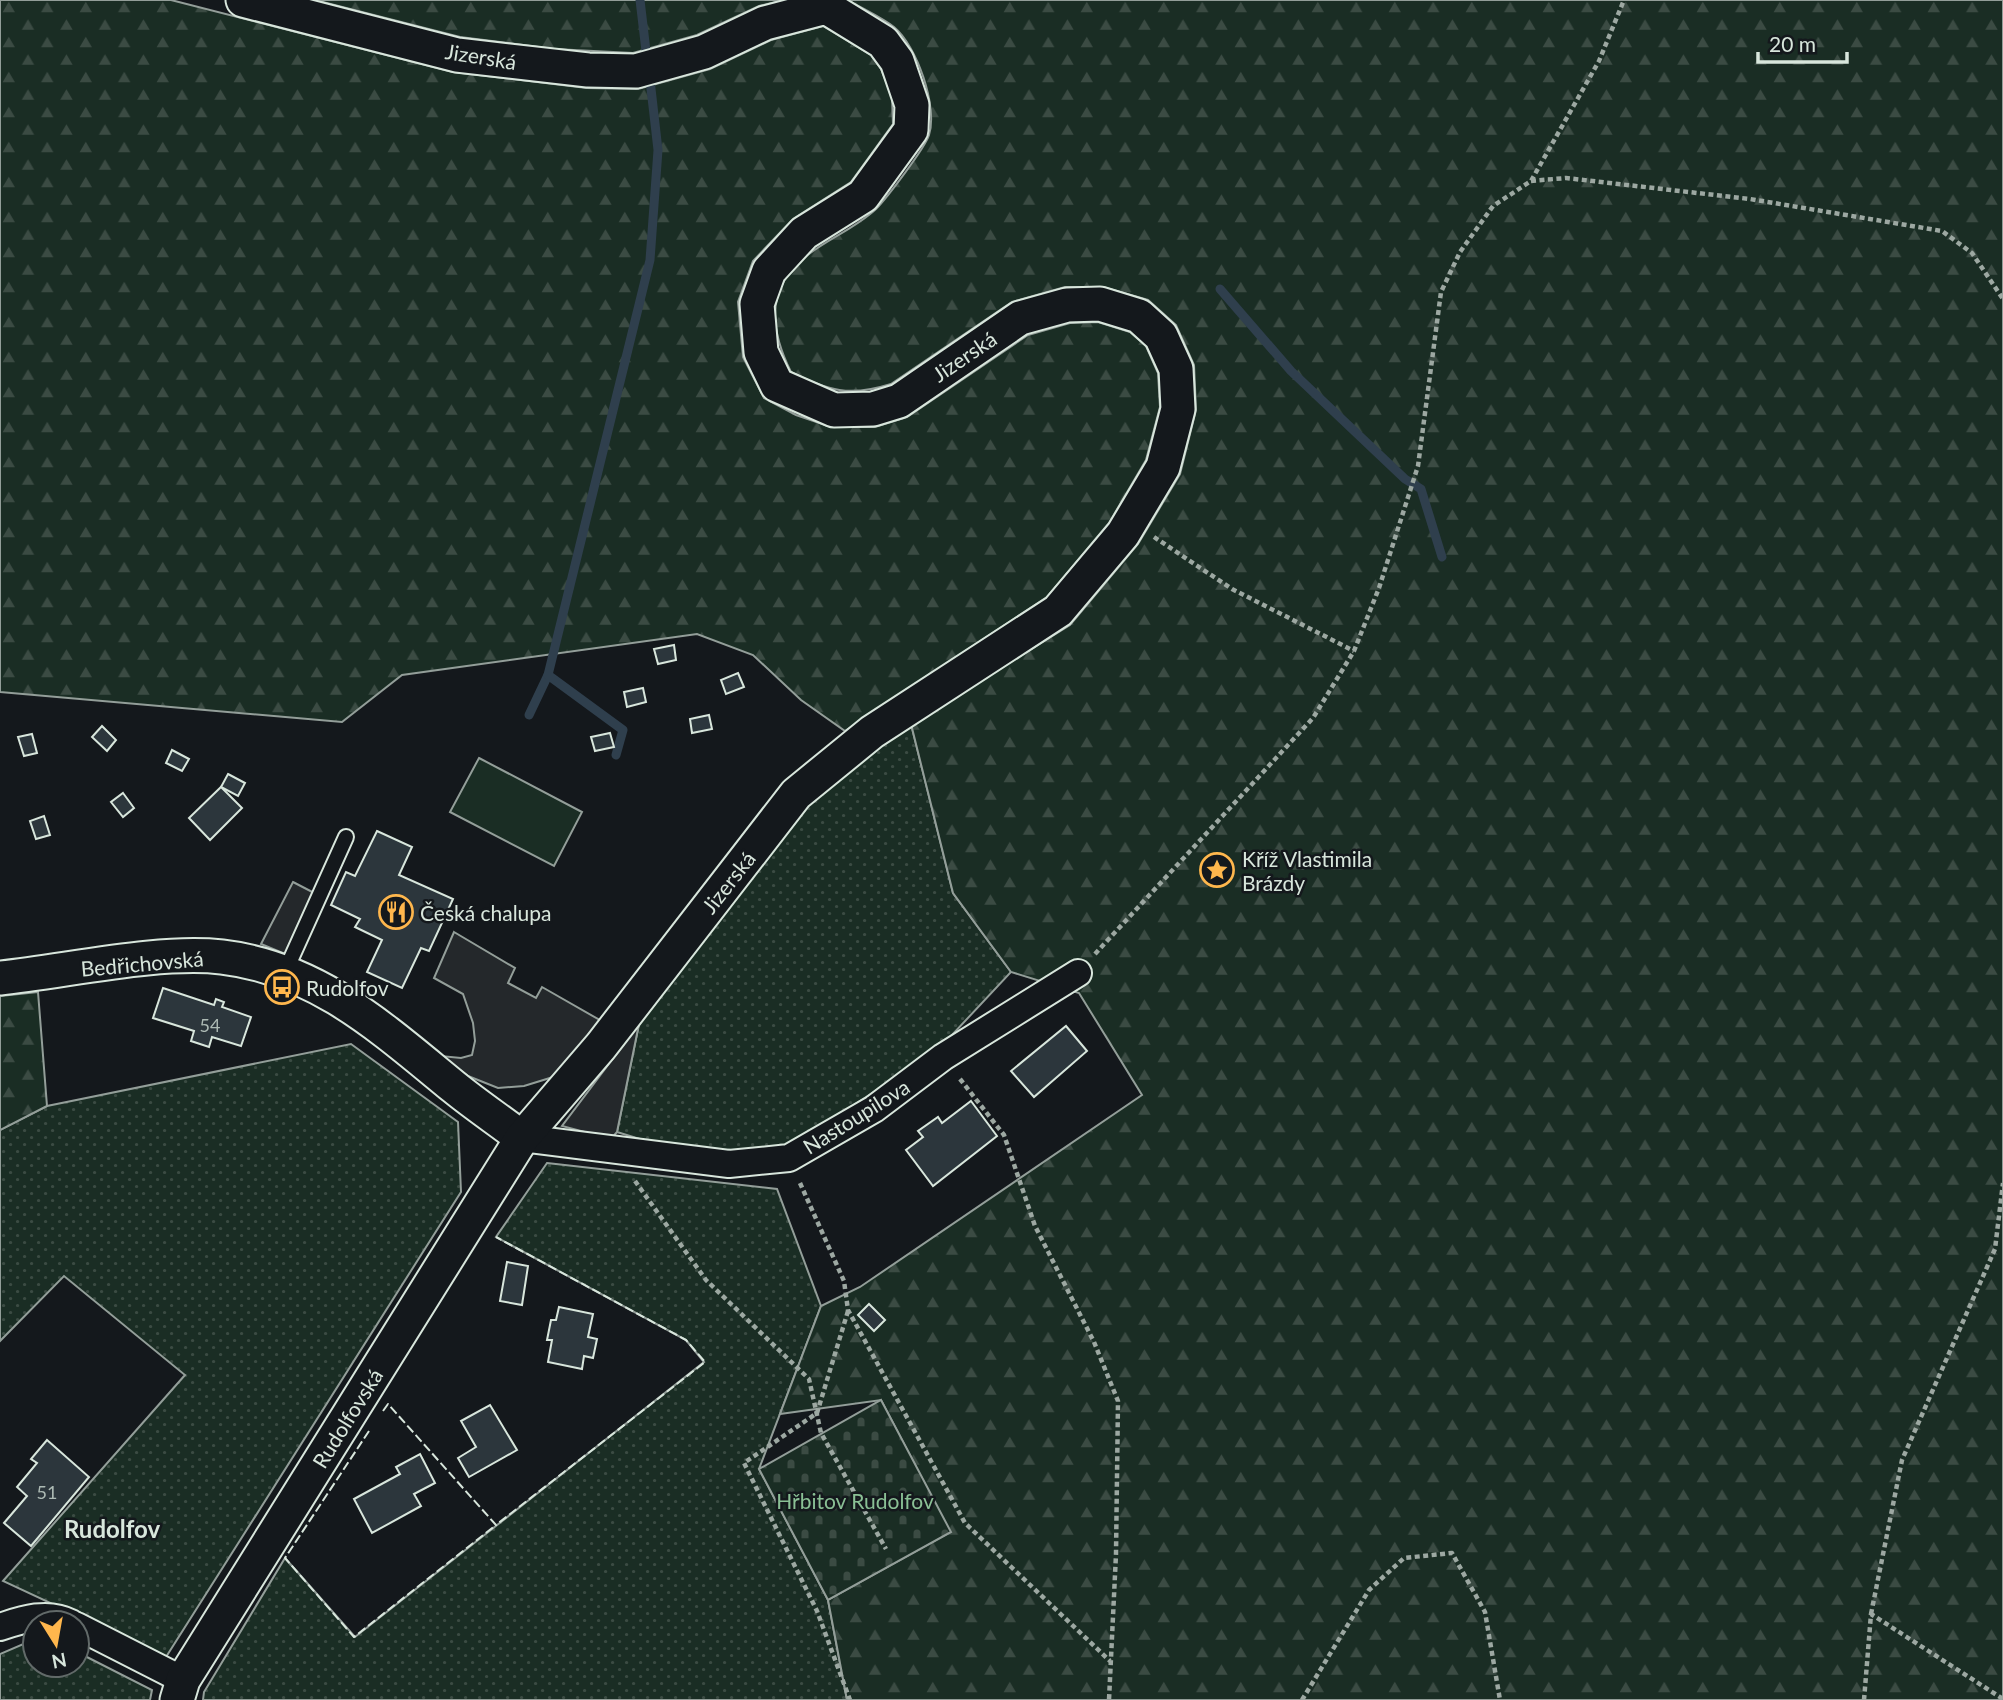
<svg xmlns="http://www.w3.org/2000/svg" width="2003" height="1700" viewBox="0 0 2003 1700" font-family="Lato,sans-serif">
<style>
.grass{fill:url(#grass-dots);stroke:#939e99;stroke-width:2}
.forest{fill:url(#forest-firs);stroke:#939e99;stroke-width:2}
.cemetery{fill:url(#cemetery-stones);stroke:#939e99;stroke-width:2}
.garden{fill:#1a2d24;stroke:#939e99;stroke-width:2}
.parking{fill:#24282b;stroke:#939e99;stroke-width:2}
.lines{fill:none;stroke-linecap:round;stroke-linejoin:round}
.stream{stroke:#2f3f4d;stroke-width:9}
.building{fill:#2c363c;stroke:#d8e6dc;stroke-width:2}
.service-casing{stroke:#d8e6dc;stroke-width:18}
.minor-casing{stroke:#d8e6dc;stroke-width:30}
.tertiary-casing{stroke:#d8e6dc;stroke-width:37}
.path{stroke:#9da8a2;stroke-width:4.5;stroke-dasharray:5 3.5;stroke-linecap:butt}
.service{stroke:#14181c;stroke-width:14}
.minor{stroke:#14181c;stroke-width:26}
.tertiary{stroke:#14181c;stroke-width:33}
.fence{stroke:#d8e6dc;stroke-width:2;stroke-dasharray:9 3.5;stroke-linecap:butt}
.labels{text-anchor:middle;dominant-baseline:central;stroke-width:5;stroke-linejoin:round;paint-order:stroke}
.number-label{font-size:18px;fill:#adbab4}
.street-label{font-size:21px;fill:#d8e6dc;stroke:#14181c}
.poi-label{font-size:21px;fill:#d8e6dc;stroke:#14181c;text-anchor:start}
.park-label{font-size:21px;fill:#8ac095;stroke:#14181c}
.quarter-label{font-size:24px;font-weight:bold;fill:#d8e6dc;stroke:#14181c}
</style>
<defs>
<pattern id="grass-dots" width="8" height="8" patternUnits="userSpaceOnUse" patternTransform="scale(1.75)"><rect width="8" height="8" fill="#1a2d24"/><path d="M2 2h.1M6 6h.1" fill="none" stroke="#3b4b43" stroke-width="1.8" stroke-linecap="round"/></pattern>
<pattern id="forest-firs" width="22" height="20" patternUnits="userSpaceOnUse" patternTransform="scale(1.75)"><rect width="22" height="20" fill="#1a2d24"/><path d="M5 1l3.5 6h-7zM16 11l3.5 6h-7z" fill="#3b4b43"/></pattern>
<pattern id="cemetery-stones" width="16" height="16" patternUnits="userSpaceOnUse" patternTransform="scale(1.75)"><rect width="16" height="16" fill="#1a2d24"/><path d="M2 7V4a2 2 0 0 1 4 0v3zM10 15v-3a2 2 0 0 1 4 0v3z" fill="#3b4b43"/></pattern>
</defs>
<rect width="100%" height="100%" fill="#14181c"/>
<g class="grass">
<polygon points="911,724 953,893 1011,972 937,1051 789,1147 739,1153 682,1152 617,1132 639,1024 805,802"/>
<polygon points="351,1044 458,1122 461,1192 166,1657 3,1581 185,1375 64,1276 0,1341 0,1130 47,1106"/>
<polygon points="547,1163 777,1189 821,1306 759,1469 828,1600 847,1700 203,1700 204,1692 285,1558 355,1637 704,1362 686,1340 496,1237"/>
<polygon points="35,1639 35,1665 77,1665 77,1652 152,1690 150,1700 0,1700 0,1654"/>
</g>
<g class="forest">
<polygon points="0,0 171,0 453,72 587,88 638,89 710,69 771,40 823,26 871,55 881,69 892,97 893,124 851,182 793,219 753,261 738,302 743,357 764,398 796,415 831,427 875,427 907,417 1028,335 1070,323 1098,322 1130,332 1146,346 1158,373 1160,407 1146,460 1109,523 1047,597 845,731 801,700 753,655 697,634 402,675 342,722 0,692"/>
<polygon points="315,0 784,0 759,6 697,35 633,53 554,49 460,37"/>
<path d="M848 0H2003V1700H847L828 1600 950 1532 881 1400 780 1414 821 1306 860 1287 1142 1095 1079 993 1011 972 953 893 911 724 1070 625 1138 544 1180 474 1196 410 1194 365 1176 325 1148 300 1103 287H1065L1012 302 891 384C850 397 828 391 791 372 777 344 767 310 784 281 806 245 847 236 876 209 886 199 925 148 929 135 938 107 917 46 894 27 881 17 863 9 848 0Z"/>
<polygon points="38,992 47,1106 0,1130 0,996"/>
</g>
<polygon class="cemetery" points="881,1400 951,1532 828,1600 759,1469"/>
<polygon class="garden" points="479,758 582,812 554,866 450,812"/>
<g class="parking">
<polygon points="293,882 322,897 290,956 261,944"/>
<polygon points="454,932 515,968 508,983 536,998 542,987 605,1023 553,1077 524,1086 498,1088 468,1076 441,1056 461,1058 472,1055 475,1041 473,1023 463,994 434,978"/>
<polygon points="639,1024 617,1132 611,1139 562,1126"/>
</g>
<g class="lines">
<g class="stream">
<polyline points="640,0 646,51"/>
<polyline points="1220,289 1291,371 1405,479 1421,489 1442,557"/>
<polyline points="529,715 548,675"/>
<polyline points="616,755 623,730 548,675 650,260 658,150 650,80"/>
</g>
</g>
<g class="building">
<polygon points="674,645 676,660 658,664 654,649"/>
<polygon points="738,673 744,687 726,694 721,680"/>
<polygon points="643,688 646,702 627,707 624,692"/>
<polygon points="709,715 712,729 692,733 690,719"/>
<polygon points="102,726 116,740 107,751 92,737"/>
<polygon points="610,733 614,747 595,751 591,737"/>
<polygon points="32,734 37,753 24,756 18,737"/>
<polygon points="172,750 189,759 182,771 166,763"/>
<polygon points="228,774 245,783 238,796 221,787"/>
<polygon points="221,787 242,808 210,840 189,818"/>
<polygon points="123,793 134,808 123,817 111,802"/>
<polygon points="44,816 50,835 36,839 30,821"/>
<polygon points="377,831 412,847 399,875 453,899 429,951 421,948 402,988 367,972 382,940 355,927 360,919 331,905 346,872 355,876"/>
<polygon points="163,988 214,1005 216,999 224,1002 222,1007 251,1017 241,1046 212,1037 209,1047 191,1041 194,1031 153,1018"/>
<polygon points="1066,1026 1087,1051 1034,1097 1011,1071"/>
<polygon points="971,1101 997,1136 933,1186 906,1150 923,1137 918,1131 938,1117 942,1123"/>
<polygon points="507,1262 528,1266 522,1305 500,1301"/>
<polygon points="869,1304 885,1320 874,1331 858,1315"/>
<polygon points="559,1307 593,1314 588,1337 597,1339 593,1358 584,1356 582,1369 548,1362 552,1340 547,1340 551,1320 556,1320"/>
<polygon points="490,1405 517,1450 469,1477 458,1458 476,1447 461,1421"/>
<polygon points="47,1440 89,1477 31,1546 4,1523 27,1496 17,1487 37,1463 31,1459"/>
<polygon points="420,1454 435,1483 414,1494 421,1506 372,1533 354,1499 400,1474 396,1467"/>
</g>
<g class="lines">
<g class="service-casing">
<polyline id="service" points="285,972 346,837"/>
</g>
<g class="minor-casing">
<g id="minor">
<polyline points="522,1138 729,1164 789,1158 874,1109 943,1057 1078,973"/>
<polyline points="77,1626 183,1680"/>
<path d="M0 1627C23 1619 48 1611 71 1623"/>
</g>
</g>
<g class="tertiary-casing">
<g id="tertiary">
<path d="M0 978C67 971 157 950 222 957 317 968 383 1029 454 1087 476 1105 500 1121 522 1138"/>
<polyline points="177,1700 183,1680 522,1138 601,1046 796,794 872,732 1058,611 1123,534 1163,467 1178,409 1176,369 1161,336 1139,316 1100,304 1067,305 1020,318 899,401 873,409 834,410 777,385 761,352 757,304 769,271 804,233 863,196 911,130 912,105 897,61 883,42 826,7 765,23 704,52 636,71 588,70 457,55 243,0"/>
</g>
</g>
<g class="path">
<polyline points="1531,181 1566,178 1750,199 1942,231 1972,253 2003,299"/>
<polyline points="1154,537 1232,589 1354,651"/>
<polyline points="1095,954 1313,718 1354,651 1379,588 1418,466 1441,292 1460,252 1493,206 1531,181 1599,61 1624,0"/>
<polyline points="960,1079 1004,1135 1035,1226 1094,1342 1118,1401 1116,1554 1109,1700"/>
<polyline points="635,1181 706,1280 809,1379 821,1433 886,1549"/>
<polyline points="800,1183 844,1281 848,1310 965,1523 1110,1661"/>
<polyline points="848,1311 817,1413 744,1463 817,1611 850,1700"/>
<polyline points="1871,1614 1902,1460 1995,1249 2003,1183"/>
<polyline points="1302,1700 1369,1590 1404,1558 1452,1553 1485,1612 1500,1700"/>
<polyline points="1864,1700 1871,1614 2003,1699"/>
</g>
<use href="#service" class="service"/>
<use href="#minor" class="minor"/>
<use href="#tertiary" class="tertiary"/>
<g class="fence">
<polyline points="383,1411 388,1404 496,1525 705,1362 686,1340 496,1237"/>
<polyline points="369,1431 285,1558 354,1637 496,1525"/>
</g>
</g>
<defs>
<g id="sight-ring" transform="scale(1.75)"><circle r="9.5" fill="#14181c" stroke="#ffb74d" stroke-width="1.5"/><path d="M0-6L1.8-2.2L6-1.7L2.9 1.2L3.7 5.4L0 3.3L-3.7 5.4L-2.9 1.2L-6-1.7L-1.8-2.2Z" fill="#ffb74d"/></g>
<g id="restaurant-ring" transform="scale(1.75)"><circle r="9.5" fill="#14181c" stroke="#ffb74d" stroke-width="1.5"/><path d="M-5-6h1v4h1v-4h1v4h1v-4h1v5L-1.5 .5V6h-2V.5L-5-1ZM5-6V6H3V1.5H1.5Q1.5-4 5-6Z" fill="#ffb74d"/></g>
<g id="bus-ring" transform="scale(1.75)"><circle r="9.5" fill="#14181c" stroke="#ffb74d" stroke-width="1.5"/><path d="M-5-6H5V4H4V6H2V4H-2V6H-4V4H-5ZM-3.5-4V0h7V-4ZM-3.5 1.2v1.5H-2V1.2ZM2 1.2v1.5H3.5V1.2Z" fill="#ffb74d"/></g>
</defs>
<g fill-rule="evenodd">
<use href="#sight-ring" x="1217" y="870"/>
<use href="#restaurant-ring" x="396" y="912"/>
<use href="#bus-ring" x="282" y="987"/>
</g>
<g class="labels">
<g class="number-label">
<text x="210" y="1025">54</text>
<text x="47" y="1492">51</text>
</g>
<g class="street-label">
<text transform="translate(481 56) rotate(9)">Jizerská</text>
<text transform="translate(964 356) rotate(-34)">Jizerská</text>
<text transform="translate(728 882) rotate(-52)">Jizerská</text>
<text transform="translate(142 963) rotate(-5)">Bedřichovská</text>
<text transform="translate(856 1116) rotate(-32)">Nastoupilova</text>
<text transform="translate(347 1418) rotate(-58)">Rudolfovská</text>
</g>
<g class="poi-label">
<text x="1242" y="858">Kříž Vlastimila<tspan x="1242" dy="24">Brázdy</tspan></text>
<text x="420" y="912">Česká chalupa</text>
<text x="306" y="987">Rudolfov</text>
</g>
<g class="park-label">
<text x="855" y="1500">Hřbitov Rudolfov</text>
</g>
<g class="quarter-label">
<text x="112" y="1528">Rudolfov</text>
</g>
</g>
<g transform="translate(56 1644) rotate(169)"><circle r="33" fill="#14181c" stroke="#626a69" stroke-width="2"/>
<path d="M0-5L12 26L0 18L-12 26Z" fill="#ffb74d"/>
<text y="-10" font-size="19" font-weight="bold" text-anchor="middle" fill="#d8e6dc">N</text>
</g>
<path d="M1758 52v10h89v-10" fill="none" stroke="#d8e6dc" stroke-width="3.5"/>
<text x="1769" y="52" font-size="21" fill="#d8e6dc" stroke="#14181c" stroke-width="5" paint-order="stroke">20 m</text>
</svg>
